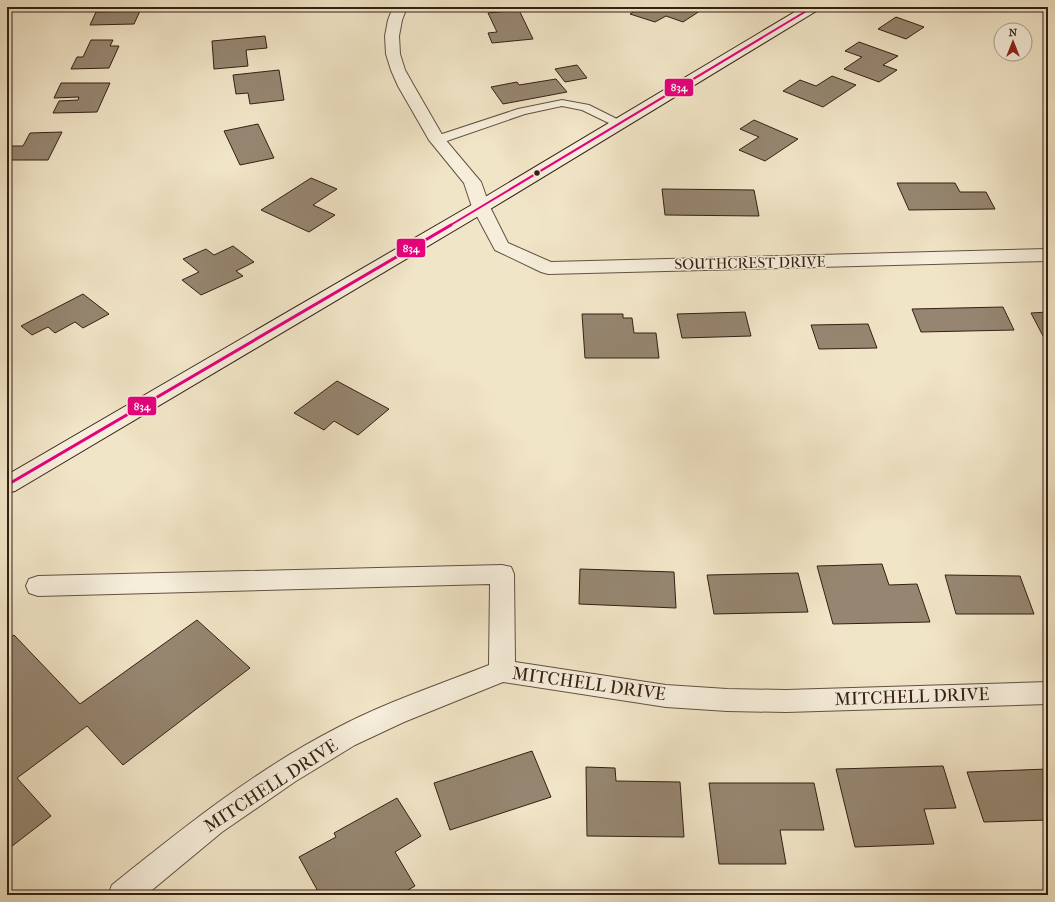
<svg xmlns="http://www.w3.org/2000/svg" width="1055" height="902" viewBox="0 0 1055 902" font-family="'IM FELL French Canon',serif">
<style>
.building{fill:#968671;stroke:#342014}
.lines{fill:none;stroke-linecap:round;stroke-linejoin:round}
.lane-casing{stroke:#635141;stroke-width:2}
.street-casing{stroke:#635141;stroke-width:2}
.secondary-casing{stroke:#342014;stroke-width:2}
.lane{fill:#f6eedb;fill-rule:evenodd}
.street{fill:#f6eedb;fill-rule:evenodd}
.secondary{fill:#f6eedb;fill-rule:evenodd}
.bus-1-far1-casing{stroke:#f6eedb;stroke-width:4}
.bus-1-casing{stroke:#f6eedb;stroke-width:6}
.bus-1-far1{stroke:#e5007d;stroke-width:2}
.bus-1{stroke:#e5007d;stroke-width:3}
.bus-dot{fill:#342014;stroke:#f6eedb;stroke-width:1.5}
.labels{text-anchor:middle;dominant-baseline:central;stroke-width:3;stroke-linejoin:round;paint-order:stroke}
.street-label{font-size:15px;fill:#342014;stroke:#f6eedb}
.near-street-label{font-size:18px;fill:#342014;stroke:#f6eedb}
.line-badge{stroke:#f6eedb;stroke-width:1.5}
.badge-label{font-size:11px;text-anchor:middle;font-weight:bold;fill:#fff}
</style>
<rect width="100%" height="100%" fill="#f1e5c7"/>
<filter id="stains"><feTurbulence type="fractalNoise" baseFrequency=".005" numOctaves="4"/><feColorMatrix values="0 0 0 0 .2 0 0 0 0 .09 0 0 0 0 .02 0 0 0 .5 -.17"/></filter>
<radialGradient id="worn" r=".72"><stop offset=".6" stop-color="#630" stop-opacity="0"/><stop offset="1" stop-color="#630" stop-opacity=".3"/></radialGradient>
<g class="building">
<polygon points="226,7 284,7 284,9 225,10"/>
<polygon points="641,7 706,7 683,22 666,16 655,22 630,14"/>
<polygon points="519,10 533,39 492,43 488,33 497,32 488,13"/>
<polygon points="140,11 134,24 90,25 96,12"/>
<polygon points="896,17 924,27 906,39 878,29"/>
<polygon points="265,36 267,48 246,50 248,66 214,69 212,41"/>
<polygon points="91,40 113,40 110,46 119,46 109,68 71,69 77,57 83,57"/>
<polygon points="859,42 898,56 883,65 897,70 879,82 844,69 862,57 845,51"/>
<polygon points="577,65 587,78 565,82 555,69"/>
<polygon points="279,70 284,100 250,104 248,93 236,94 233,75"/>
<polygon points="832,76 856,85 823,107 783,91 800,80 816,86"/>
<polygon points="556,79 567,92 503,104 491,87 517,82 519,85"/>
<polygon points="61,83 110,83 97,112 53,113 59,101 78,100 79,97 54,98"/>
<polygon points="754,120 798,139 765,161 739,150 759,137 740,129"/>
<polygon points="258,124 274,158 240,165 224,131"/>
<polygon points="62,132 48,160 7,160 7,146 23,146 30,133"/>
<polygon points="311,178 337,189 313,205 335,215 309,232 261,210"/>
<polygon points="897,183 955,183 960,192 986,192 995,209 909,210"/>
<polygon points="662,189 754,190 759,216 665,215"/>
<polygon points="233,246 254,262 236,271 243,276 201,295 182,280 199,272 183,259 206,249 214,255"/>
<polygon points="83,294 109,314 83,328 75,322 55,333 48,327 32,335 21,326"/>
<polygon points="1003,307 1014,330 921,332 912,309"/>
<polygon points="745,312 751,336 682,338 677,314"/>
<polygon points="1048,312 1048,336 1043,336 1031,313"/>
<polygon points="582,314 623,314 623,318 632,318 634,333 656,333 659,358 585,358"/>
<polygon points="868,324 877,348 819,349 811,325"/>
<polygon points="337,381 389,409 358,435 334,421 324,430 294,413"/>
<polygon points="882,564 889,585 917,584 930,622 833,624 817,566"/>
<polygon points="580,569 674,572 676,608 579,604"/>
<polygon points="798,573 808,612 714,614 707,575"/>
<polygon points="945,575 1020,576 1034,614 956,614"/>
<polygon points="197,620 250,668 123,765 87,726 17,778 51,816 7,850 7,640 14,635 80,704"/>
<polygon points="532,751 551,797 450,830 434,783"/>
<polygon points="943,766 956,808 924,809 934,844 855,847 836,769"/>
<polygon points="586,767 615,768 616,781 680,782 684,837 587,836"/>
<polygon points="1048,769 1048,820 984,822 967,772"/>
<polygon points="709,783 814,783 824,830 780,830 786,864 719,864"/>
<polygon points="397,798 421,836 395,852 415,886 399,895 320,895 299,857 336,837 334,833"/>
</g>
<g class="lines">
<g class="lane-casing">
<polygon id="lane" points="562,100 589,105 623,122 625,124 623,126 615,126 582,110 562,106 525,114 441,143 433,143 431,140 433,137 518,109"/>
</g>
<g class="street-casing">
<g id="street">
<polygon points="393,7 407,7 402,20 399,36 400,54 405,70 414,86 444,138 481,182 490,207 508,243 551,262 1048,249 1048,261 548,274 541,272 495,250 472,207 464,183 429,140 398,86 391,70 386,54 385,36 388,20"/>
<path d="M502 565 511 567 514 574 515 662 666 685 727 689 786 690 1048 682V704L786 712 727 711 666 707 503 682 404 722 355 745 296 781 222 832 146 895H108L112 885C183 828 254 771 335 729 384 703 438 685 489 665L490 584 38 596 29 593 26 586 29 579 38 576Z"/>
</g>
</g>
<g class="secondary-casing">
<polygon id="secondary" points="803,7 820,7 818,10 487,211 15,491 7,493 7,475 475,203"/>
</g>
<use href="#lane" class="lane"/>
<use href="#street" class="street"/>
<use href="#secondary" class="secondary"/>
<g class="bus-1-far1-casing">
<polyline id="bus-1-far1" points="449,226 813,7"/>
</g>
<g class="bus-1-casing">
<polyline id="bus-1" points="7,485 451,225"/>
</g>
<use href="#bus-1-far1" class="bus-1-far1"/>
<use href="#bus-1" class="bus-1"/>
</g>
<circle class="bus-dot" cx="537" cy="173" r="3.5"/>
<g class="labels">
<g class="street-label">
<text transform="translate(750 263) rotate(-1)">SOUTHCREST DRIVE</text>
</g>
<g class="near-street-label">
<text transform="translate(589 684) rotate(8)">MITCHELL DRIVE</text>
<text transform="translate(912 697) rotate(-2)">MITCHELL DRIVE</text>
<text transform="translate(271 786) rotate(-33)">MITCHELL DRIVE</text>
</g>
</g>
<g class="line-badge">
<rect x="664" y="78" width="30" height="19" rx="4" fill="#e5007d"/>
<rect x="396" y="238" width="30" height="20" rx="4" fill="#e5007d"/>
<rect x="127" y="396" width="30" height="20" rx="4" fill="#e5007d"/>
</g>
<g class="badge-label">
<text x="679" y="91">834</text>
<text x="411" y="252">834</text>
<text x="142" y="410">834</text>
</g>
<rect width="1055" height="902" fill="none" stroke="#f1e5c7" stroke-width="24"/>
<rect x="8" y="8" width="1039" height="886" fill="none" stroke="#342014" stroke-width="2"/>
<rect x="12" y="12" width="1031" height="878" fill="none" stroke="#342014"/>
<g transform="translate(1013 42)"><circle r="19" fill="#f6eedb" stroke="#a89c8b"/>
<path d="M0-3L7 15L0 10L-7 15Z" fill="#8f2418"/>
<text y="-6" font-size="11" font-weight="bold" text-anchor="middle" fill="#342014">N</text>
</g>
<rect width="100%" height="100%" filter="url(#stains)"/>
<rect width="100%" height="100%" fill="url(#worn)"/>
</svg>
